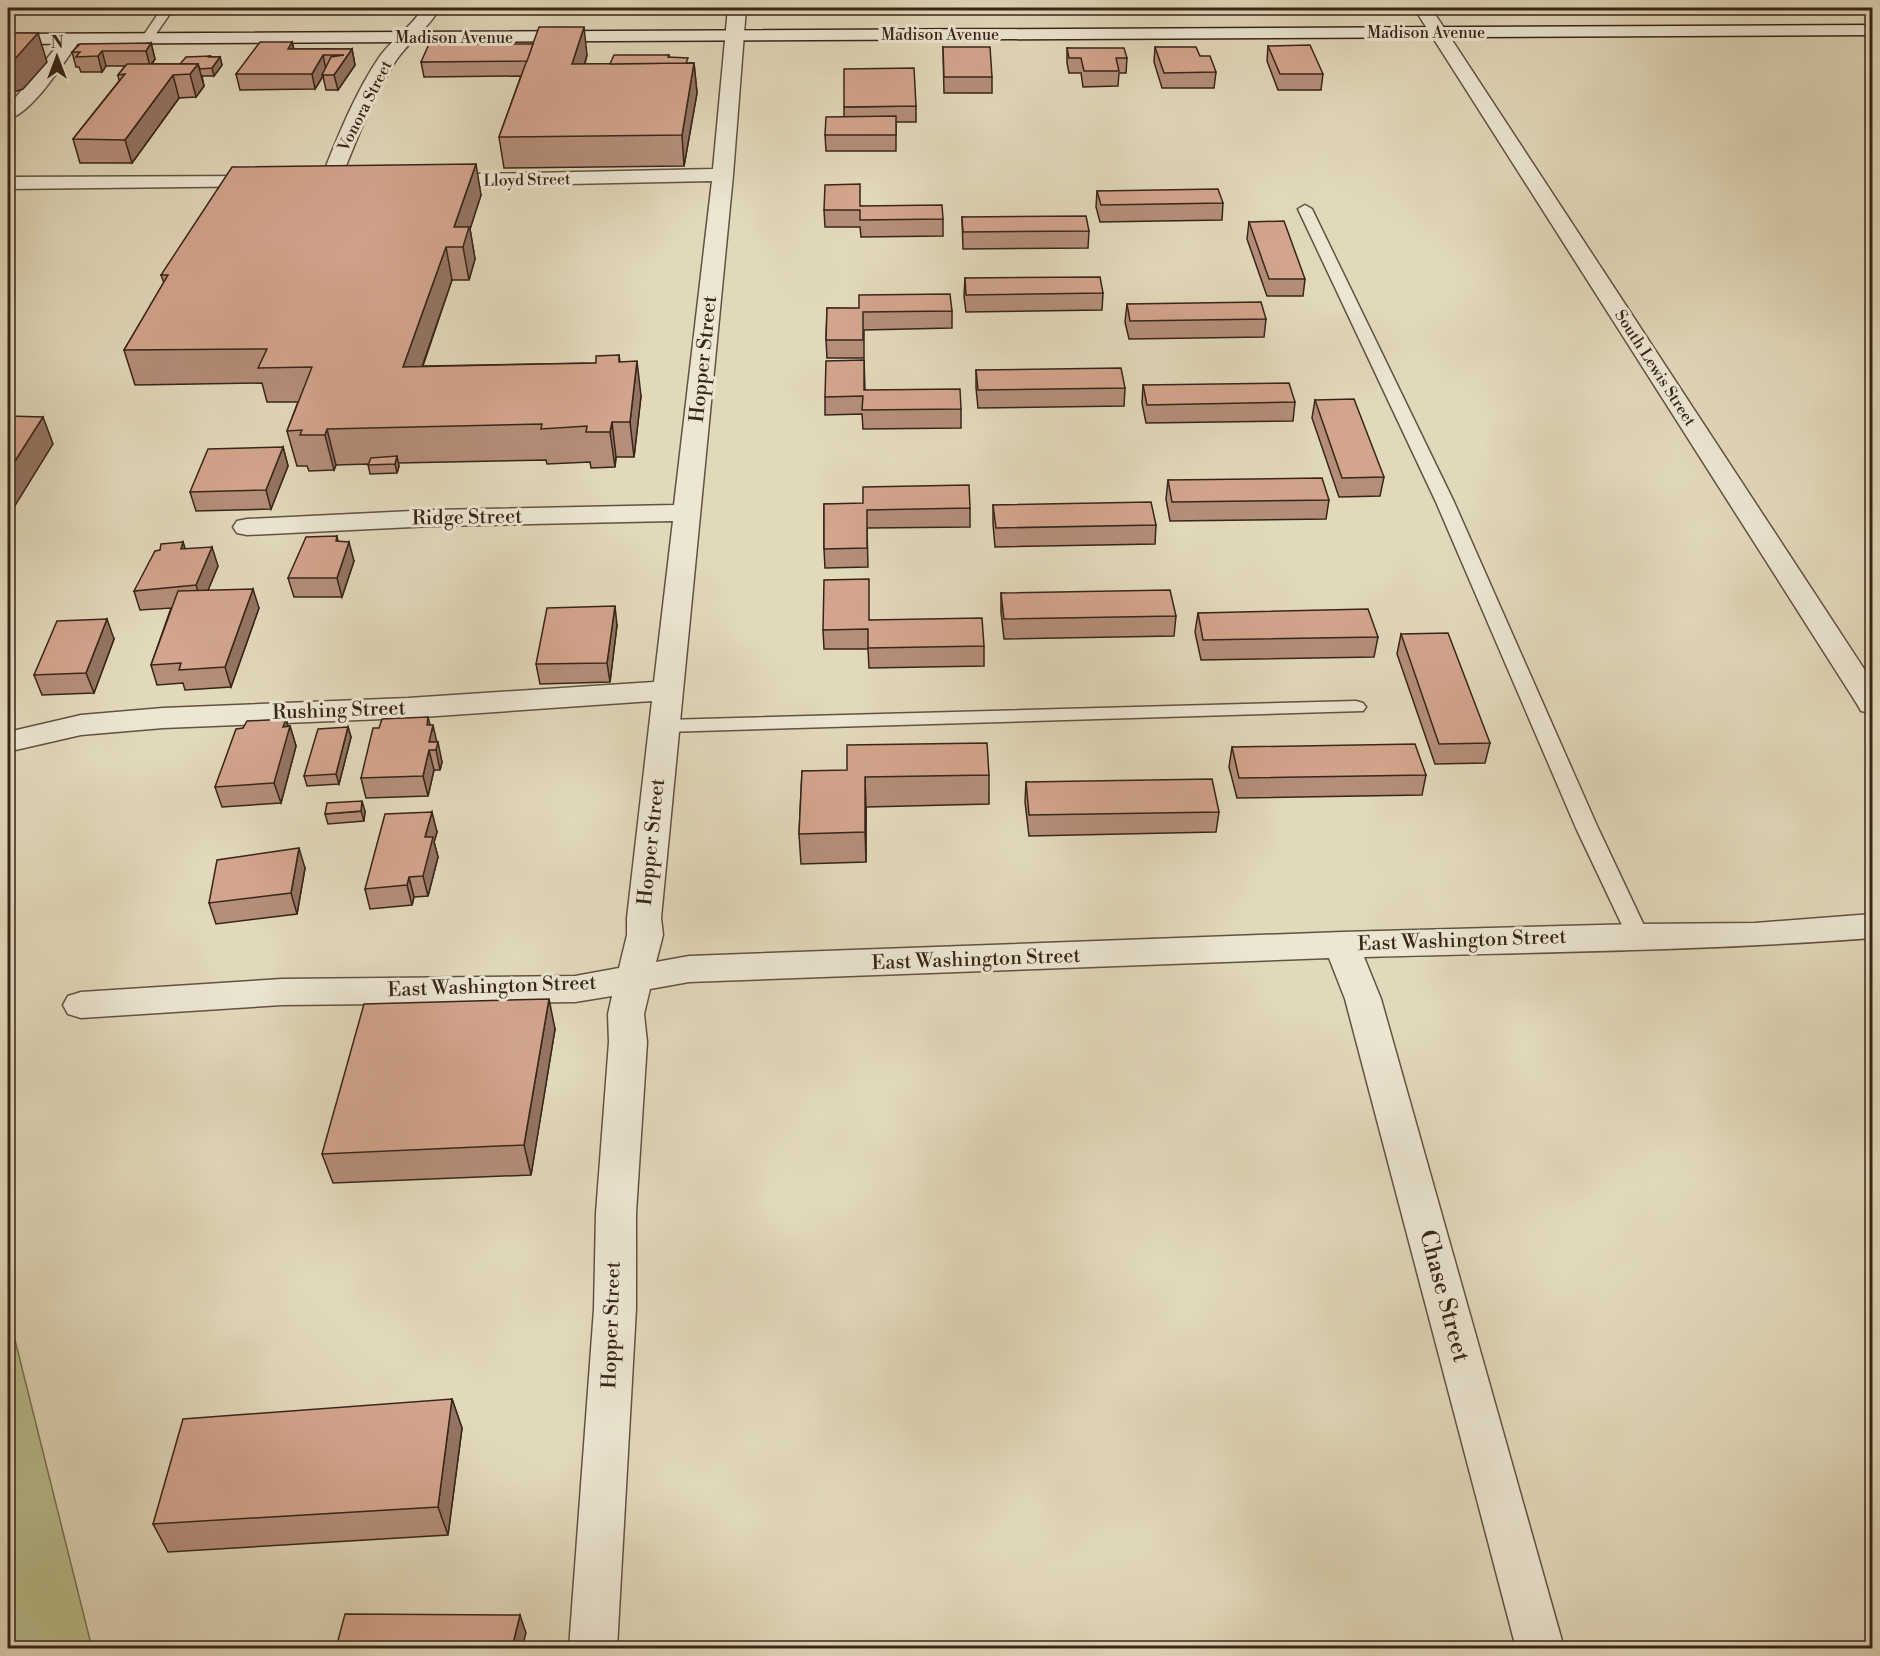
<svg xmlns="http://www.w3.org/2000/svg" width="1880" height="1656" viewBox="0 0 1880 1656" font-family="'Libre Bodoni',serif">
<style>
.green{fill:#b8be8d;stroke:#787253;stroke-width:1.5}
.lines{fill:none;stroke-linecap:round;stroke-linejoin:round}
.service-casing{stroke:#625242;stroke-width:3}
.minor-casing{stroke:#625242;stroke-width:3}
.secondary-casing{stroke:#382519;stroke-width:3}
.service{fill:#ece6d3;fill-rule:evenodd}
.minor{fill:#ece6d3;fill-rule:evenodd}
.secondary{fill:#ece6d3;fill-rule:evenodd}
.wall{fill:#b58e7a;stroke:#382519;stroke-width:1.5}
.shaded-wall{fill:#947463;stroke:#382519;stroke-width:1.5}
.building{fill:#d3a58e;stroke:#382519;stroke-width:1.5}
.labels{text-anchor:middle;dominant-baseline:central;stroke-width:6;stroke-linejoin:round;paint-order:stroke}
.far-street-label{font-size:16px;fill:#382519;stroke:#ece6d3}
.street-label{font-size:20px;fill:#382519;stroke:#ece6d3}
.near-street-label{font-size:24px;fill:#382519;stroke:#ece6d3}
</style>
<rect width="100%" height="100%" fill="#e2d9bb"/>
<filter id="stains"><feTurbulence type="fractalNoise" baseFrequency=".00333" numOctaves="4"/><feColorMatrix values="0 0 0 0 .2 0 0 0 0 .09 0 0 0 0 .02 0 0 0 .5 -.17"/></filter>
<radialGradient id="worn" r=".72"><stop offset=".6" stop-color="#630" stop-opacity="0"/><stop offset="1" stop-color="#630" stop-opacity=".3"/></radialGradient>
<polygon class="green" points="8,1312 92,1648 8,1648"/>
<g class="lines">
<g class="service-casing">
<g id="service">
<polygon points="162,8 174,8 151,41 143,41 141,39"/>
<polygon points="1305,205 1312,209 1454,502 1598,828 1649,936 1646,942 1638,944 1630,942 1576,828 1436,502 1298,209"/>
<polygon points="1356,701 1363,703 1366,707 1363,711 665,732 658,730 655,726 658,722 665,720"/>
</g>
</g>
<g class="minor-casing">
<g id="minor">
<path d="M423 8H440C428 29 408 42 395 62 372 99 356 141 340 181L337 185 330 187 323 185 320 181C337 139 354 94 380 56 393 39 412 26 423 8Z"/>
<path d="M728 8H746L733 175 661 918 663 935 656 962 689 956 1342 932 1638 924 1755 923 1872 914V938C1703 951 1534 952 1364 957L1381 999 1564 1648H1516L1345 999 1329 958 689 982 650 989 644 1014 647 1042 636 1213V1309L617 1648H569L594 1309 596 1213 609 1042 608 1014 612 996 575 1002 282 1005 81 1018 68 1014 63 1005 68 996 81 992 282 979 575 976 619 968 627 935V918L652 701 408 718 163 728 81 735 11 751 8 750V732L81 715 163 708 408 698 654 682 673 521 433 526 247 535 237 533 233 527 237 521 247 519 433 510 674 505 712 181 432 187 425 185 422 181 425 177 432 175 713 169Z"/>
<polygon points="1414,8 1431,8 1872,681 1872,713 1861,711 1857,704"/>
<path d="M72 34 78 35 81 39 78 43C63 63 32 114 8 119V104L16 97 66 35Z"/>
<polygon points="267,176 274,178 277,182 274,186 8,189 8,177"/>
</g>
</g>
<g class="secondary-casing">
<polygon id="secondary" points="1872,25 1872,35 8,44 8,34"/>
</g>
<use href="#service" class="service"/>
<use href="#minor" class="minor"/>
<use href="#secondary" class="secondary"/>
</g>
<g class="wall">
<polygon points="465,8 512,8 511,10 465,10"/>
<rect x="611" y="8" width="36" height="1"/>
<polygon points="292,42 294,49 352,49 355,65 338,90 326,90 323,76 315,89 240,90 236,74"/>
<polygon points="151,43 155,59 152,64 180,64 210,56 210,57 220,57 222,65 214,76 202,76 204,86 196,97 179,98 132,163 80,163 73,139 119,81 118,75 125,66 106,66 102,72 81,72 79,67 76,67 72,52"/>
<polygon points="1268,46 1323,74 1321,90 1278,90 1267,61"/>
<polygon points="943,47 992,77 992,93 944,93"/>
<polygon points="1155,47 1200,56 1216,72 1214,88 1162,88 1154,62"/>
<polygon points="1067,48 1127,58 1126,73 1119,73 1118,86 1083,87 1081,73 1069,73 1067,63"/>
<polygon points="587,55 585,64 610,64 669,55 669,57 688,63 694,63 697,93 684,166 504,168 499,137 521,76 424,77 421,62"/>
<polygon points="916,106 916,122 896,122 896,151 826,151 825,135 844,117 844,107"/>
<polygon points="1097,191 1223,203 1222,220 1100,222 1096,207"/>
<polygon points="481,195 470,229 475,259 469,280 452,280 423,366 596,363 619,355 620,362 641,396 634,457 616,457 615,467 591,468 590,462 547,464 546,460 398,463 399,466 397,473 370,474 368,464 336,465 334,470 309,471 307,466 297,466 287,431 298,402 267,402 262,383 135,385 124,350 164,283 161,275"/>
<polygon points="861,206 943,219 943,236 861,237 860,227 825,227 824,210"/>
<polygon points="962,217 1089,231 1088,248 963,249"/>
<polygon points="1249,222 1305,279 1303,296 1267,296 1247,239"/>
<polygon points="965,278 1103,293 1102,310 966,312 964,296"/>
<polygon points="1127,304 1266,319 1264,337 1129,339 1125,322"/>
<polygon points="827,308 952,311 952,328 864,330 864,358 827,358 826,340"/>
<polygon points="864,360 865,390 961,409 961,428 863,429 862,414 825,415 825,397"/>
<polygon points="976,370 1125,388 1124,406 978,408 976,388"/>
<polygon points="1143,385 1295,402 1293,421 1146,423 1142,403"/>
<polygon points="1315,400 1384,477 1380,496 1339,497 1312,418"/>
<polygon points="283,447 288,466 271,509 196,511 190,492"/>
<polygon points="1168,480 1329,500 1326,519 1170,521 1166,499"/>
<polygon points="824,504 970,508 970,527 867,528 868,567 825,568 824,549"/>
<polygon points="993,505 1156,525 1155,544 995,547 993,524"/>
<polygon points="337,536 338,541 354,561 342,597 294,597 288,578"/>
<polygon points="183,542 185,549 218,566 208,590 259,608 231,687 185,690 183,683 157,685 151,665 171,608 140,610 134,591 160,550"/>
<polygon points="1001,593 1176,616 1174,636 1004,639 1001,612"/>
<polygon points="1198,613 1378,637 1374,657 1201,660 1195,632"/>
<polygon points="870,620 984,646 984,666 869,668 868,649 824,649 823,630"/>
<polygon points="617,625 610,682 540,684 536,664"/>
<polygon points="1401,634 1490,743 1485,763 1435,764 1397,654"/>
<polygon points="114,639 94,693 42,695 34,675"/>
<polygon points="286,719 288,726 290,726 296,746 281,803 222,807 215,787 243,728"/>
<polygon points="430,725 437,742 442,762 440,770 434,770 428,796 366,798 361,778"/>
<polygon points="348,727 351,737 339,784 307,786 304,776"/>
<polygon points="1232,747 1426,775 1422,795 1237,798 1229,767"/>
<polygon points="802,771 989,775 989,804 866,807 866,862 801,864 799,834"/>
<polygon points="1026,782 1219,812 1216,832 1029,836 1025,802"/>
<polygon points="365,811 364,821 328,824 325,814"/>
<polygon points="437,832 434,842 438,857 428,896 414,897 412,905 370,909 365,889"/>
<polygon points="305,868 297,914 216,924 209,903"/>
<polygon points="555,1029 531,1175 333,1183 322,1154"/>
<polygon points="452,1399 462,1428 448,1535 168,1552 153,1524"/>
</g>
<g class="shaded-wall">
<polygon points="584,27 587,55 576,94 572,64"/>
<polygon points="38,33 47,62 23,89 8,94 8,62"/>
<polygon points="292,42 295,57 288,49"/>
<polygon points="151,43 155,59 150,66 146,51"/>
<polygon points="352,49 355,65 338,90 334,75"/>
<polygon points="102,51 106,66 102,72 98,56"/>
<polygon points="323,55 326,70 322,75 323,76 315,89 312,74"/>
<polygon points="220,57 222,65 214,76 212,68"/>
<polygon points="694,63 697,93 684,166 682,135"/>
<polygon points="198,64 204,86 196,97 190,74"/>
<polygon points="173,75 179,98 132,163 125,140"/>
<polygon points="476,164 481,195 470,229 475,259 469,280 463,247 454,227"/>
<polygon points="446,247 452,280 410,401 403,367"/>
<polygon points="637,361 641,396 634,457 630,422"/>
<polygon points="43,417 53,444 8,517 8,472"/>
<polygon points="612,422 616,457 615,467 610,432"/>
<polygon points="327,429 336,465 334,470 325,435"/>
<polygon points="283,447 288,466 271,509 266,490"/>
<polygon points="397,456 399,466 397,473 395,464"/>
<polygon points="183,542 189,561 181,549"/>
<polygon points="349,542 354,561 342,597 337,578"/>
<polygon points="212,547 218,566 202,605 196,585"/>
<polygon points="253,589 259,608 231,687 225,667"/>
<polygon points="615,606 617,625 610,682 607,663"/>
<polygon points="107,619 114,639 94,693 86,673"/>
<polygon points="428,717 432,732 433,725 437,743 438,742 442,762 440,770 436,750 431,750 427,725"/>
<polygon points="286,719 289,731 290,726 296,746 281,803 274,783 283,727"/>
<polygon points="348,727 351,737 339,784 336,774"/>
<polygon points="429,750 434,770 428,796 423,776"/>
<polygon points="865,777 866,807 866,862 865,832"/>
<polygon points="362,801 365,811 364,821 361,811"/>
<polygon points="432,812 437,832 434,842 438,857 428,896 423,876 425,837"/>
<polygon points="299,848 305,868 297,914 291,893"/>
<polygon points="409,877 414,897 412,905 407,885"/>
<polygon points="549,999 555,1029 531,1175 524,1145"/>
<polygon points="452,1399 462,1428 448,1535 438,1507"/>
<polygon points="520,1615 526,1633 522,1648 512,1648"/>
</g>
<g class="building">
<polygon points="539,27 584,27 572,64 694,63 682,135 499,137"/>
<polygon points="8,33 38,33 14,60 8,62"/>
<polygon points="260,42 292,42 288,49 352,49 334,75 322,75 331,57 344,55 323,55 312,74 236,74"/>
<polygon points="151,43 146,51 102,51 98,56 76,57 80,52 72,52 80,44"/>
<polygon points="429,44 533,44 527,61 421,62"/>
<polygon points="1310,45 1323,74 1280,74 1268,46"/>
<polygon points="943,47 990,47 992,77 944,77"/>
<polygon points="1155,47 1196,47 1200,56 1210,56 1216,72 1164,73"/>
<polygon points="1067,48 1124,48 1127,58 1116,58 1119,71 1084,71 1081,58 1069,58"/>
<polygon points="614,55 669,55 668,57 688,58 686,63 610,64"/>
<polygon points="210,56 209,57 220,57 212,68 200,69 198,64 180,64 186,57"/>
<polygon points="127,64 198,64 190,74 173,75 125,140 73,139 125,74 118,75"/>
<polygon points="914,68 916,106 844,107 844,69"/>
<polygon points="896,116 896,135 825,135 826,117"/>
<polygon points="476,164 454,227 469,227 463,247 446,247 403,367 596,363 596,356 619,355 619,362 637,361 630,422 612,422 610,432 586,432 587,426 541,429 542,424 327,429 325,435 300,435 302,430 287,431 312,367 258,368 267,349 124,350 168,275 161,275 232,167"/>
<polygon points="860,184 860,206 942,205 943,219 860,220 860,210 824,210 825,185"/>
<polygon points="1218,189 1223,203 1101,205 1097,191"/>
<polygon points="1086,216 1089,231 963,232 962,217"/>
<polygon points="1284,221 1305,279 1269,279 1249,222"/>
<polygon points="1100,277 1103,293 966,295 965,278"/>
<polygon points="950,294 952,311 863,312 863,340 826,340 827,308 859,308 859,295"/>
<polygon points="1261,302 1266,319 1130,321 1127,304"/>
<polygon points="864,360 864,390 960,389 961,409 862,410 863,396 825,397 826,361"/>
<polygon points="1121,368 1125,388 978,390 976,370"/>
<polygon points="1289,383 1295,402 1147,405 1143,385"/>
<polygon points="1354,399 1384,477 1342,478 1315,400"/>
<polygon points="8,416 43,417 8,472"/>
<polygon points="283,447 266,490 190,492 208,449"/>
<polygon points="397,456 395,464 368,465 371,458"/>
<polygon points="1322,478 1329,500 1172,502 1168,480"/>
<polygon points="969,485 970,508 867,510 867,548 824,549 824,504 863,503 863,487"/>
<polygon points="1151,502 1156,525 996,528 993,505"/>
<polygon points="337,536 336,541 349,542 337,578 288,578 306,537"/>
<polygon points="183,542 181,549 212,547 196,585 134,591 155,551 160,550 161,544"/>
<polygon points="869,579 869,620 982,618 984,646 868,648 868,629 823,630 824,580"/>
<polygon points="253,589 225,667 179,670 181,663 151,665 178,591"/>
<polygon points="1170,590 1176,616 1004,619 1001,593"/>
<polygon points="615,606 607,663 536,664 547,608"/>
<polygon points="1368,609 1378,637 1203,640 1198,613"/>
<polygon points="107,619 86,673 34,675 57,621"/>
<polygon points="1448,633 1490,743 1439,744 1401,634"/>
<polygon points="428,717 427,725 433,725 429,742 438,742 436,750 429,750 423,776 361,778 373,728 379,728 382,719"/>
<polygon points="286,719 283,727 290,726 274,783 215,787 236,729 243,728 247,721"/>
<polygon points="348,727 336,774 304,776 318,729"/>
<polygon points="987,743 989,775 865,777 865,832 799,834 802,771 847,770 847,745"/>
<polygon points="1415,744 1426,775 1239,778 1232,747"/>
<polygon points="1212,779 1219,812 1029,815 1026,782"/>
<polygon points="362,801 361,811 325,814 327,803"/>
<polygon points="432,812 425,837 433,837 423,876 409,877 407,885 365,889 385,814"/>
<polygon points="299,848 291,893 209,903 217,860"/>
<polygon points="549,999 524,1145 322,1154 364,1004"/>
<polygon points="452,1399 438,1507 153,1524 183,1419"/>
<polygon points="345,1614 520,1615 512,1648 336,1648"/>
</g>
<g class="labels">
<g class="far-street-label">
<text x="1426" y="33">Madison Avenue</text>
<text x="940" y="35">Madison Avenue</text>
<text x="454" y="38">Madison Avenue</text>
<text transform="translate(365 106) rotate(-63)">Vonora Street</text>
<text transform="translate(527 180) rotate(-1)">Lloyd Street</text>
<text transform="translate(1655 368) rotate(57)">South Lewis Street</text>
</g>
<g class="street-label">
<text transform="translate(704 359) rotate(-84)">Hopper Street</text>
<text transform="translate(467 518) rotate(-1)">Ridge Street</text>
<text transform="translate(339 711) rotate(-2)">Rushing Street</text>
<text transform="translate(652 842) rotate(-84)">Hopper Street</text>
<text transform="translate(1462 941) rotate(-2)">East Washington Street</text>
<text transform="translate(976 960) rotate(-2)">East Washington Street</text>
<text transform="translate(492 987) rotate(-2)">East Washington Street</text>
<text transform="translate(612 1325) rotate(-88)">Hopper Street</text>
</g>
<g class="near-street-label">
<text transform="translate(1444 1296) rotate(75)">Chase Street</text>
</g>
</g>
<rect width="1880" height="1656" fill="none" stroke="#e2d9bb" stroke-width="30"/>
<rect x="9" y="9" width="1862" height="1638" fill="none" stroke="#382519" stroke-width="3"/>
<rect x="15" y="15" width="1850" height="1626" fill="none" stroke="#382519" stroke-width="1.5"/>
<g transform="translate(57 57)" stroke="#ece6d3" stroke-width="4.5" paint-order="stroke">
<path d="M0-4.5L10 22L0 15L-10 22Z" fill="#382519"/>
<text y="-9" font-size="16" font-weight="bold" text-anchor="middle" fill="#382519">N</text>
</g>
<rect width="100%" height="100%" filter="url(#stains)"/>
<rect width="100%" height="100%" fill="url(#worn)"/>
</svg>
